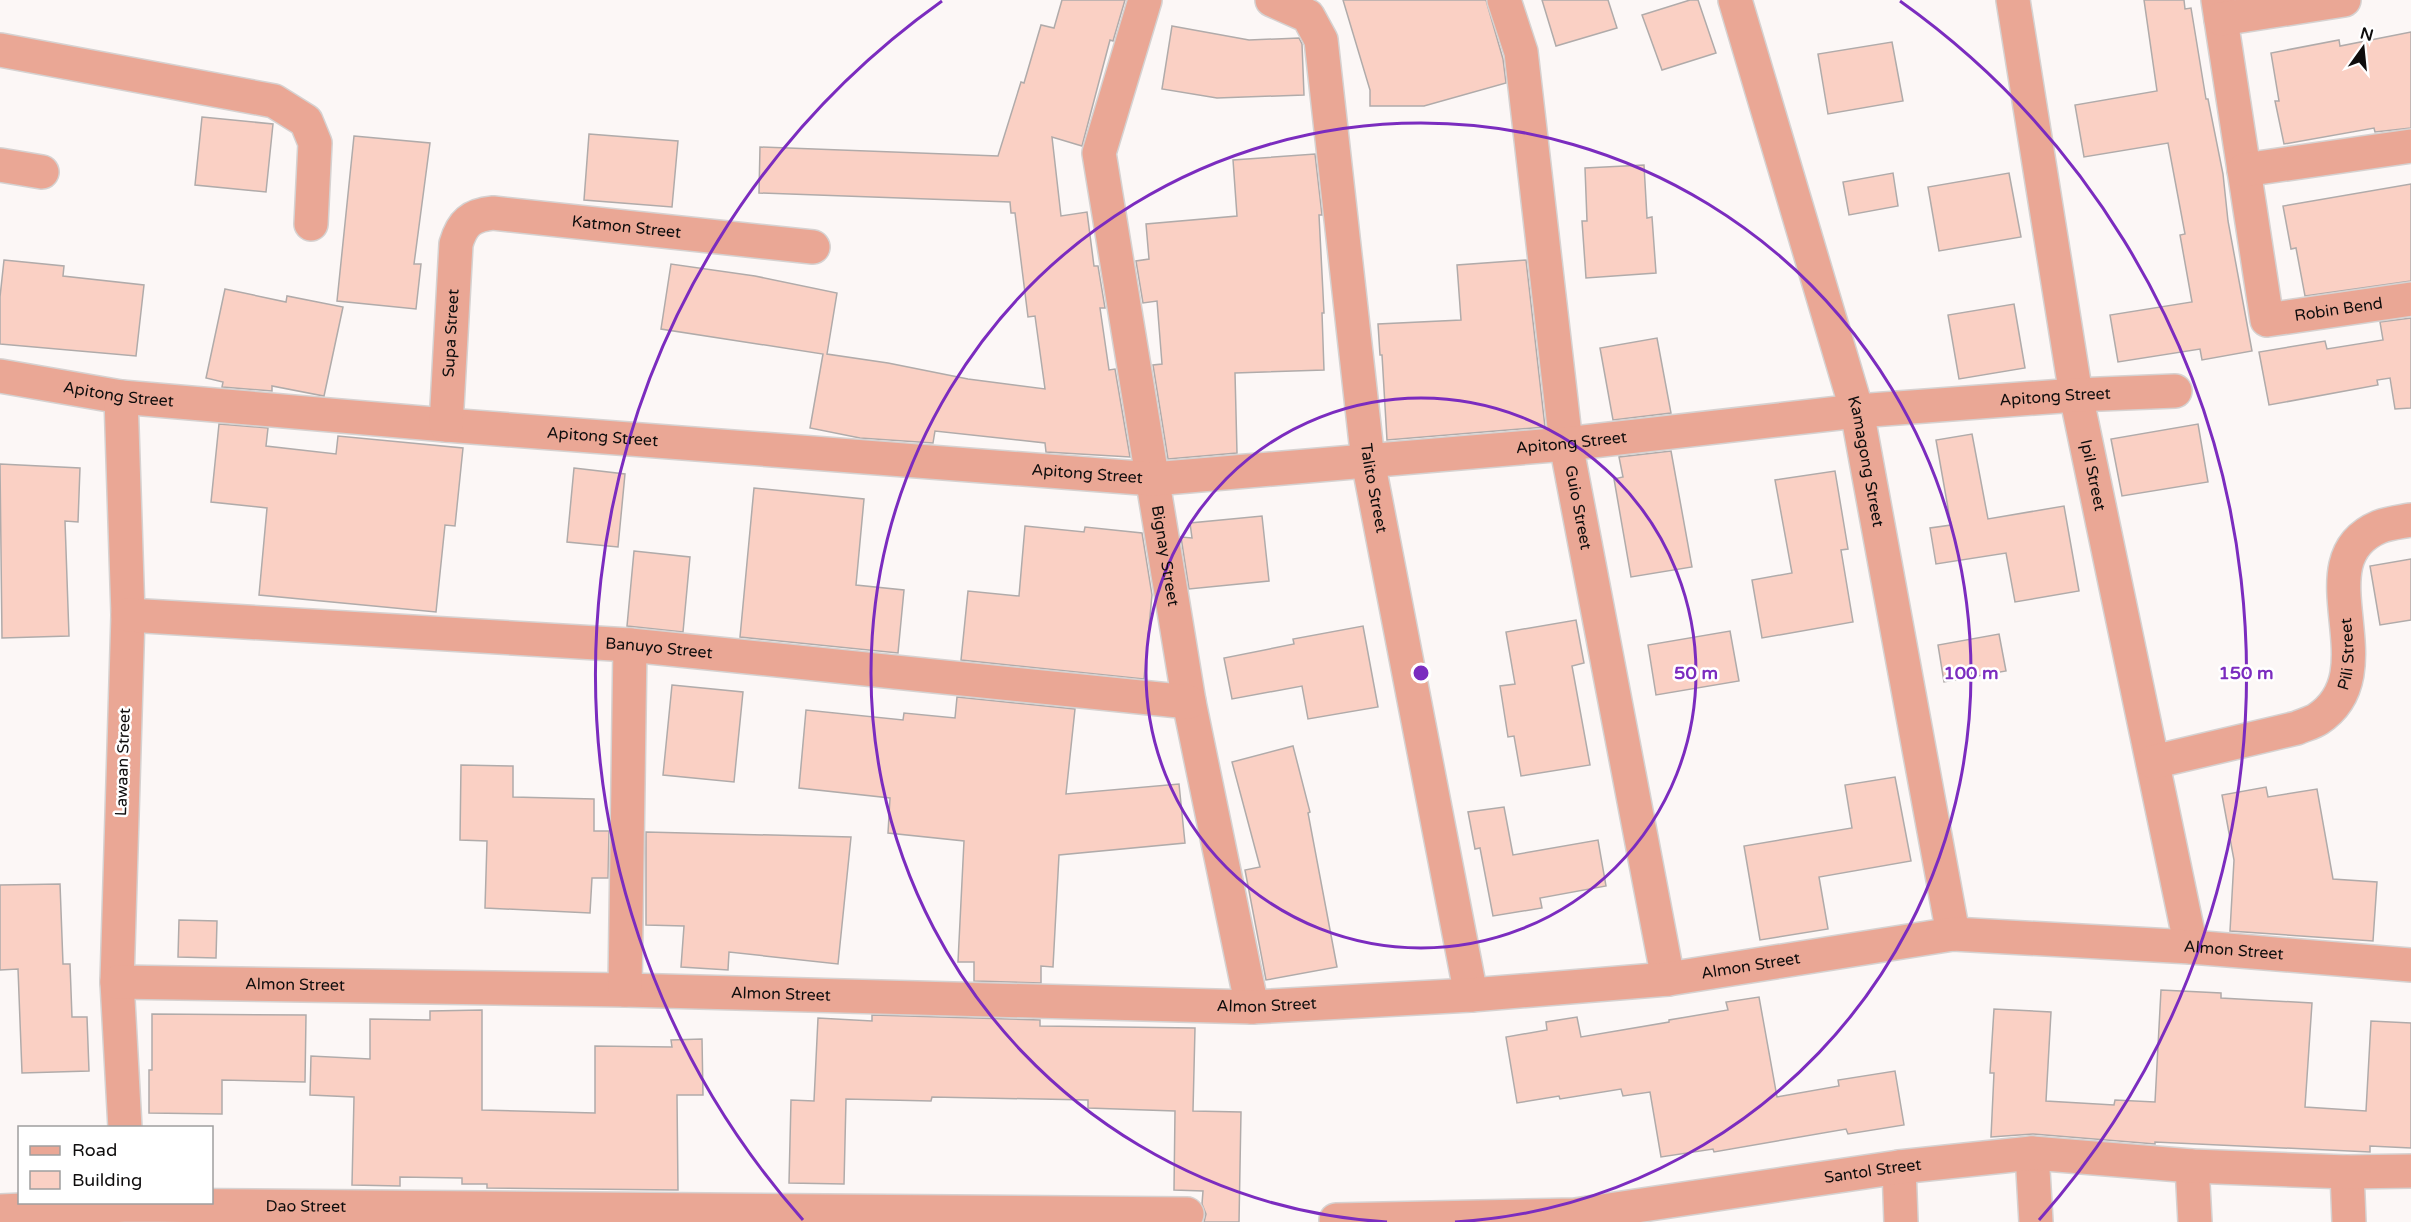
<svg xmlns="http://www.w3.org/2000/svg" width="2411" height="1222" viewBox="0 0 2411 1222" font-family="'Varela Round',sans-serif">
<style>
.building{fill:#fad0c4;stroke:#b0abaa;stroke-width:1.5}
.lines{fill:none;stroke-linecap:round;stroke-linejoin:round}
.minor-casing{stroke:#d6d2d1;stroke-width:36}
.minor{stroke:#eaa795;stroke-width:33}
.ring{fill:none;stroke:#7b2cbf;stroke-width:3}
.labels{text-anchor:middle;dominant-baseline:central;stroke-width:5;stroke-linejoin:round;paint-order:stroke}
.street-label{font-size:16px;fill:#0f0d0d;stroke:#fff}
.centre{fill:#7b2cbf;stroke:#fff;stroke-width:3}
.ring-label{font-size:18px;text-anchor:middle;font-weight:bold;fill:#7b2cbf;stroke:#fff;stroke-width:5;stroke-linejoin:round;paint-order:stroke}
</style>
<rect width="100%" height="100%" fill="#fcf7f6"/>
<g class="building">
<polygon points="1062,0 1125,0 1113,41 1110,40 1082,146 1052,137 1061,216 1087,212 1094,266 1098,266 1105,308 1100,308 1109,370 1115,369 1130,457 1046,452 1045,443 935,431 933,443 860,438 810,428 823,354 661,329 671,264 755,276 837,293 827,354 888,363 968,379 1045,389 1035,316 1028,317 1015,213 1011,213 1010,202 759,193 760,147 998,156 1021,82 1024,83 1041,25 1054,28"/>
<polygon points="1343,0 1486,0 1503,59 1506,83 1424,106 1370,106 1370,90"/>
<polygon points="1542,0 1608,0 1617,28 1556,46"/>
<polygon points="1690,0 1698,0 1716,53 1662,70 1642,15"/>
<polygon points="2144,0 2184,0 2185,9 2191,8 2206,99 2208,99 2223,174 2228,221 2252,351 2202,360 2200,349 2118,362 2110,315 2192,302 2180,235 2185,234 2168,143 2084,157 2075,105 2157,91"/>
<polygon points="1172,26 1249,40 1299,38 1302,44 1304,95 1217,98 1162,89"/>
<polygon points="2411,32 2411,128 2375,132 2374,128 2284,144 2275,101 2279,101 2271,53 2339,40 2340,46"/>
<polygon points="1892,42 1903,101 1828,114 1818,54"/>
<polygon points="202,117 273,124 266,192 195,185"/>
<polygon points="589,134 678,141 672,207 584,200"/>
<polygon points="354,136 430,143 414,264 421,264 416,309 337,301"/>
<polygon points="1315,154 1322,215 1319,215 1324,313 1322,313 1324,370 1235,373 1237,453 1168,459 1153,365 1162,364 1157,301 1143,303 1136,261 1149,259 1146,224 1237,216 1233,160"/>
<polygon points="1644,165 1647,218 1652,217 1656,273 1586,278 1582,221 1587,221 1585,168"/>
<polygon points="1893,173 1898,206 1849,215 1843,182"/>
<polygon points="2009,173 2021,237 1939,251 1928,187"/>
<polygon points="2411,184 2411,281 2305,296 2296,248 2291,249 2283,206"/>
<polygon points="4,260 64,266 63,276 144,285 136,356 0,344 0,297"/>
<polygon points="1526,260 1545,427 1387,440 1382,355 1380,355 1378,324 1461,320 1457,265"/>
<polygon points="225,289 286,302 287,296 343,307 324,396 272,386 272,391 222,387 223,382 206,378"/>
<polygon points="2014,304 2025,368 1959,379 1948,315"/>
<polygon points="2411,318 2411,408 2395,409 2390,378 2377,380 2378,385 2269,405 2259,352 2325,341 2327,349 2383,340 2380,322"/>
<polygon points="1657,338 1671,413 1613,420 1600,348"/>
<polygon points="219,424 268,428 266,446 336,454 338,436 463,448 455,526 445,525 436,612 259,595 267,508 211,502"/>
<polygon points="2198,424 2208,482 2122,496 2111,439"/>
<polygon points="1972,434 1988,519 2064,506 2079,591 2015,602 2006,553 1936,564 1930,528 1951,525 1936,440"/>
<polygon points="1671,451 1692,567 1631,577 1614,479 1623,477 1619,457"/>
<polygon points="0,464 80,468 78,522 65,521 69,636 2,638"/>
<polygon points="574,468 625,474 618,547 567,542"/>
<polygon points="1835,471 1848,549 1841,550 1853,622 1762,638 1752,580 1792,573 1775,480"/>
<polygon points="754,488 864,499 856,585 904,590 898,653 740,637"/>
<polygon points="1262,516 1269,581 1189,589 1181,537 1192,538 1190,523"/>
<polygon points="1025,526 1084,532 1085,527 1142,533 1152,595 1144,679 961,660 968,591 1019,596"/>
<polygon points="634,551 690,557 683,632 627,626"/>
<polygon points="2411,559 2411,620 2380,625 2370,566"/>
<polygon points="1576,620 1584,663 1572,666 1590,765 1521,776 1514,736 1508,737 1500,686 1515,684 1506,632"/>
<polygon points="1363,626 1378,707 1308,719 1302,686 1232,699 1224,658 1294,644 1293,639"/>
<polygon points="1730,631 1739,681 1656,695 1648,645"/>
<polygon points="1999,634 2006,671 1944,682 1938,645"/>
<polygon points="672,685 743,692 734,782 663,775"/>
<polygon points="957,697 1075,709 1066,794 1179,784 1185,843 1059,855 1053,967 1041,966 1041,983 974,981 974,962 958,962 964,841 888,833 890,798 799,788 806,710 903,720 904,713 955,718"/>
<polygon points="1293,746 1310,812 1308,813 1337,967 1266,980 1245,870 1260,867 1232,762"/>
<polygon points="461,765 513,766 513,797 594,799 594,831 609,831 608,878 592,878 590,913 485,908 487,841 460,840"/>
<polygon points="1895,777 1911,861 1819,877 1828,929 1760,940 1744,846 1852,828 1845,785"/>
<polygon points="2266,787 2268,797 2317,789 2333,879 2377,882 2373,941 2230,931 2234,860 2222,795"/>
<polygon points="1504,807 1513,855 1598,840 1606,886 1540,898 1542,908 1493,916 1480,848 1475,849 1468,812"/>
<polygon points="646,832 851,837 838,964 729,952 728,970 681,967 684,926 646,925"/>
<polygon points="60,884 63,964 70,964 72,1017 87,1017 89,1071 22,1073 18,969 0,970 0,885"/>
<polygon points="179,920 217,921 216,958 178,957"/>
<polygon points="2161,990 2221,993 2221,998 2312,1003 2305,1107 2366,1111 2371,1021 2411,1023 2411,1148 2370,1146 2370,1152 2155,1142 2155,1144 2033,1134 1991,1137 1994,1073 1990,1073 1994,1009 2051,1012 2046,1101 2114,1105 2115,1100 2155,1102"/>
<polygon points="1759,997 1777,1097 1839,1086 1838,1080 1895,1071 1904,1125 1848,1134 1846,1129 1714,1152 1713,1149 1661,1157 1650,1092 1623,1096 1621,1089 1560,1099 1559,1096 1517,1103 1506,1037 1547,1030 1546,1022 1577,1017 1581,1037 1669,1022 1669,1020 1728,1010 1726,1002"/>
<polygon points="482,1010 482,1110 595,1113 595,1046 672,1047 671,1040 702,1039 703,1095 677,1095 678,1190 487,1188 487,1184 462,1184 462,1178 400,1177 400,1186 352,1185 354,1097 310,1095 311,1056 370,1059 370,1019 430,1020 430,1011"/>
<polygon points="152,1014 306,1015 305,1082 222,1080 222,1114 149,1113 149,1070 152,1070"/>
<polygon points="872,1015 1040,1020 1040,1026 1195,1028 1193,1111 1241,1112 1239,1222 1204,1222 1206,1214 1202,1204 1203,1191 1174,1190 1175,1111 1088,1108 1088,1100 932,1097 931,1101 846,1099 844,1184 789,1183 791,1100 814,1101 818,1018 872,1021"/>
</g>
<g class="lines">
<g class="minor-casing">
<g id="minor">
<path id="s1" d="M1145 0 1099 153 1189 702 1252 1007"/>
<path id="s2" d="M1272 0 1308 16 1321 40 1368 461 1471 995"/>
<path id="s3" d="M1504 0 1521 52 1566 444 1668 979"/>
<path id="s4" d="M1735 0 1857 411 1953 934"/>
<path id="s5" d="M2013 0 2076 395 2191 947"/>
<path id="s6" d="M2218 0 2267 320 2411 299"/>
<polyline points="2221,19 2344,0"/>
<polyline points="0,50 274,101 306,121 315,143 311,224"/>
<polyline points="0,165 42,172"/>
<polyline points="2244,170 2411,146"/>
<path id="s7" d="M0 376 121 397 446 425 1153 479 1566 444 1857 411 2076 395 2175 391"/>
<polyline points="121,397 128,615 117,982 125,1128"/>
<path id="s8" d="M446 425 456 244C462 223 471 215 493 213L813 247"/>
<path id="s9" d="M128 615 630 645 1189 702"/>
<path id="s10" d="M2153 762 2297 728C2303 725 2312 723 2318 719 2391 671 2299 561 2379 527 2389 523 2401 522 2411 520"/>
<path id="s11" d="M117 982 625 990 1252 1007 1471 995 1668 979 1953 934 2191 947 2411 965"/>
<polyline points="625,990 630,645"/>
<polyline points="2032,1153 2036,1222"/>
<polyline points="2192,1166 2195,1222"/>
<polyline points="1899,1167 1901,1222"/>
<polyline points="2347,1172 2349,1222"/>
<path id="s12" d="M0 1211 129 1205 1187 1214"/>
<path id="s13" d="M1336 1220 1575 1215 1899 1167 2032 1153 2192 1166 2347 1172 2411 1171"/>
</g>
</g>
<use href="#minor" class="minor"/>
</g>
<g class="ring">
<circle cx="1421" cy="673" r="275"/>
<path d="M1387 1222A550 550 0 1 1 1455 1222"/>
<path d="M803 1220A825 825 0 0 1 942 1M1900 1A825 825 0 0 1 2039 1220"/>
</g>
<g class="labels">
<g class="street-label">
<text stroke="none"><textPath href="#s8" startOffset="368">Katmon Street</textPath></text>
<text stroke="none"><textPath href="#s6" startOffset="396">Robin Bend</textPath></text>
<text stroke="none"><textPath href="#s8" startOffset="92">Supa Street</textPath></text>
<text stroke="none"><textPath href="#s7" startOffset="120">Apitong Street</textPath></text>
<text stroke="none"><textPath href="#s7" startOffset="2064">Apitong Street</textPath></text>
<text stroke="none"><textPath href="#s7" startOffset="606">Apitong Street</textPath></text>
<text stroke="none"><textPath href="#s7" startOffset="1578">Apitong Street</textPath></text>
<text stroke="none"><textPath href="#s4" startOffset="480">Kamagong Street</textPath></text>
<text stroke="none"><textPath href="#s7" startOffset="1092">Apitong Street</textPath></text>
<text stroke="none"><textPath href="#s5" startOffset="482">Ipil Street</textPath></text>
<text stroke="none"><textPath href="#s2" startOffset="518">Talito Street</textPath></text>
<text stroke="none"><textPath href="#s3" startOffset="514">Guio Street</textPath></text>
<text stroke="none"><textPath href="#s1" startOffset="568">Bignay Street</textPath></text>
<text stroke="none"><textPath href="#s9" startOffset="532">Banuyo Street</textPath></text>
<text stroke="none"><textPath href="#s10" startOffset="246">Pili Street</textPath></text>
<text transform="translate(123 762) rotate(-88)">Lawaan Street</text>
<text stroke="none"><textPath href="#s11" startOffset="2122">Almon Street</textPath></text>
<text stroke="none"><textPath href="#s11" startOffset="1636">Almon Street</textPath></text>
<text stroke="none"><textPath href="#s11" startOffset="178">Almon Street</textPath></text>
<text stroke="none"><textPath href="#s11" startOffset="664">Almon Street</textPath></text>
<text stroke="none"><textPath href="#s11" startOffset="1150">Almon Street</textPath></text>
<text stroke="none"><textPath href="#s13" startOffset="540">Santol Street</textPath></text>
<text stroke="none"><textPath href="#s12" startOffset="306">Dao Street</textPath></text>
</g>
</g>
<circle cx="1421" cy="673" r="9" class="centre"/>
<g class="ring-label">
<text x="1696" y="679">50 m</text>
<text x="1971" y="679">100 m</text>
<text x="2246" y="679">150 m</text>
</g>
<rect x="18" y="1126" width="195" height="78" fill="#ffffff" stroke="#9f9e9e" stroke-width="1.5"/>
<rect x="30" y="1146" width="30" height="9" fill="#eaa795" stroke="#9f9e9e" stroke-width="1.5"/>
<text x="72" y="1156" font-size="18" fill="#0f0d0d">Road</text>
<rect x="30" y="1171" width="30" height="18" fill="#fad0c4" stroke="#9f9e9e" stroke-width="1.5"/>
<text x="72" y="1186" font-size="18" fill="#0f0d0d">Building</text>
<g transform="translate(2363 48) rotate(15)" stroke="#ffffff" stroke-width="4.5" paint-order="stroke">
<path d="M0-4.5L10 22L0 15L-10 22Z" fill="#0f0d0d"/>
<text y="-9" font-size="16" font-weight="bold" text-anchor="middle" fill="#0f0d0d">N</text>
</g>
</svg>
